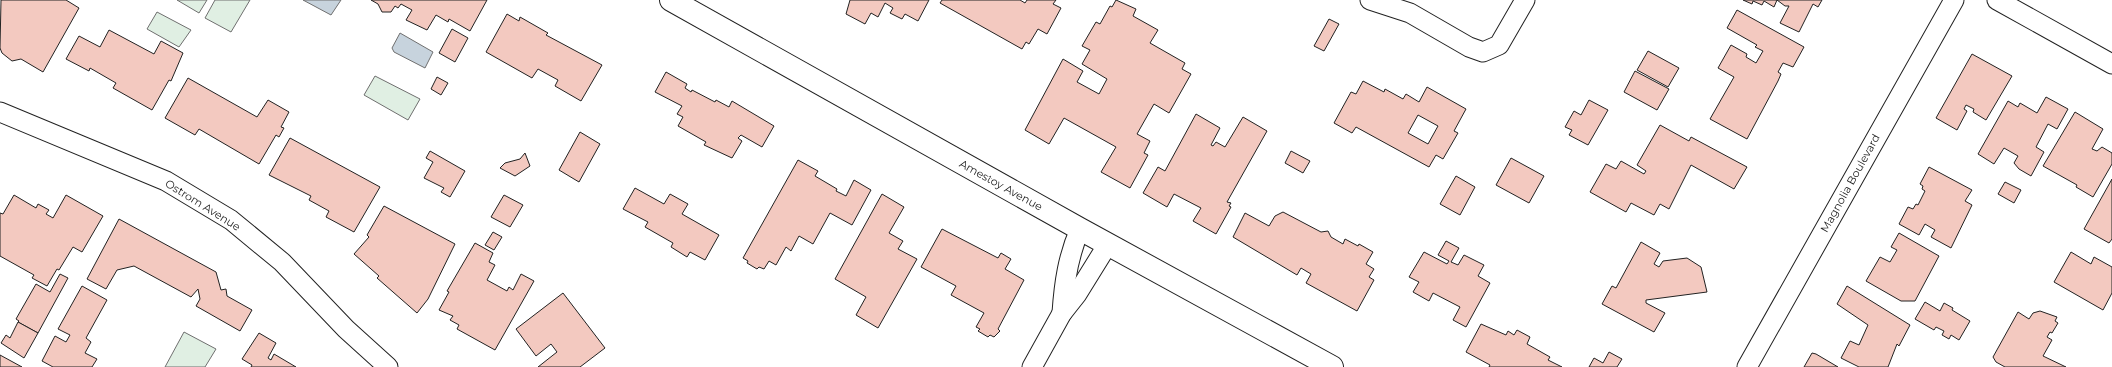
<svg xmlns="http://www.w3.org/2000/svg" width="2112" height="367" viewBox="0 0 2112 367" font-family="Montserrat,sans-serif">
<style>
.green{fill:#e0efe3;stroke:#6f6f6f}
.water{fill:#c7d3dd;stroke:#6f6f6f}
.building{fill:#f3c9c0;stroke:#222;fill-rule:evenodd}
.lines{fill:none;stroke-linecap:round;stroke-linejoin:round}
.street-casing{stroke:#222;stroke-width:21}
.secondary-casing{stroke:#222;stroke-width:24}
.street{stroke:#fff;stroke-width:19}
.secondary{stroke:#fff;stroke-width:22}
.labels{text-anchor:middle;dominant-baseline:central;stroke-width:3;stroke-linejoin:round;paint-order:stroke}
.street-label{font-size:11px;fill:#222;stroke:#fff}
</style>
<rect width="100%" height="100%" fill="#fff"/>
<g class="green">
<polygon points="177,0 207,0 199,13"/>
<polygon points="215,0 250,0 231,32 205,18"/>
<polygon points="157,12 191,30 179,47 147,29"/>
<polygon points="375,76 420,99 408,120 364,95"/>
<polygon points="184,332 216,349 205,367 165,367"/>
</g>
<g class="water">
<polygon points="303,0 341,0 331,15"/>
<polygon points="400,33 433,52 425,68 394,52 392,48"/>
</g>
<g class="building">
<polygon points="1,0 66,0 79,8 43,72 21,59 12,61 2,53 0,48"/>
<polygon points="371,0 487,0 470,31 449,19 448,22 436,15 427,30 406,20 412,10 401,4 398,8 395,6 391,12 382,12 378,4"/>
<polygon points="850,0 929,0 918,21 905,14 902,19 890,13 893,8 885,3 878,17 871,13 865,24 846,14"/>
<polygon points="942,0 1020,0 1025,3 1027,0 1056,0 1053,4 1061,8 1047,34 1038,29 1029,44 1026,42 1022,49 940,3"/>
<polygon points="1116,0 1136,9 1133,16 1158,30 1150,43 1185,63 1182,69 1191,74 1169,113 1154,104 1137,134 1150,141 1144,153 1148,155 1130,188 1101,172 1116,147 1064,118 1049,144 1025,130 1063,59 1083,71 1077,82 1099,94 1107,79 1082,64 1090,50 1082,46 1096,22 1100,24 1110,6 1112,7"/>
<polygon points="1743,0 1822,0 1818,7 1813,4 1799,32 1780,23 1789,6 1785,6 1777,0 1774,7 1764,1 1762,5 1753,1 1752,4"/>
<polygon points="1737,10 1804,47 1793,67 1783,63 1778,72 1781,74 1778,81 1747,139 1710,119 1734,77 1718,68 1731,45 1747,54 1746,57 1756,63 1763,51 1755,47 1757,45 1727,28"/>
<polygon points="507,14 519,21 520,17 548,33 546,35 602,65 581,101 555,86 558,80 538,69 532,78 486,52"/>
<polygon points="1329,19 1339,24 1324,51 1314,46"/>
<polygon points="452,29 468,38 455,62 439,53"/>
<polygon points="109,30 154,54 161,41 183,53 171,81 169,80 152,110 113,88 116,83 90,68 89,71 66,59 79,36 100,47"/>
<polygon points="1648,51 1679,68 1668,87 1637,70"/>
<polygon points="1972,54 2012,76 1986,120 1973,112 1974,109 1966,105 1964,109 1967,111 1957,130 1936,118"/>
<polygon points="1635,71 1669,89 1657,110 1624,92"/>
<polygon points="666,72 687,84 685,88 691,92 692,90 715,102 716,100 729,107 732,101 774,126 762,147 741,135 738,138 742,141 732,158 704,145 706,142 678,126 683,117 677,114 682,106 655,92"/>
<polygon points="437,77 448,83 441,95 431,89"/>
<polygon points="188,78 257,117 268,100 289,112 281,127 284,128 279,137 276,135 259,164 199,129 195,135 165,118"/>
<path d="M1363 81 1384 92 1385 89 1403 99 1406 94 1419 102 1427 87 1466 109 1454 131 1458 133 1443 159 1436 155 1429 167 1356 127 1352 133 1334 123 1351 92 1356 94ZM1418 115 1438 126 1428 144 1408 133Z"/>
<polygon points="2046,97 2068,109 2057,129 2048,124 2036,147 2044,152 2031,176 2019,169 2014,163 2018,156 2004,148 1994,164 1978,154 2008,101 2018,107 2020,103 2037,113"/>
<polygon points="1589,100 1608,110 1588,145 1569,135 1572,130 1565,127 1574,111 1581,115"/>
<polygon points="2075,112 2103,129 2092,149 2097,151 2102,147 2112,153 2112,164 2093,197 2076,187 2077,185 2043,166"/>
<polygon points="1196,114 1220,128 1211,145 1213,146 1216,142 1225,147 1243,117 1267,131 1227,202 1231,203 1229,206 1231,207 1216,234 1193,221 1201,208 1174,194 1167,207 1143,193 1158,167 1165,171"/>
<polygon points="1660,125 1689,141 1691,137 1747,167 1734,189 1691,165 1669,209 1660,204 1654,215 1631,203 1626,212 1590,192 1606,164 1616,169 1621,161 1644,174 1646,171 1637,165"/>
<polygon points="580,132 600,144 579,182 559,170"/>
<polygon points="290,138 380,187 354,232 326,217 329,211 309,200 311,196 269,175"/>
<polygon points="430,151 465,171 450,197 441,192 444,188 424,178 433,162 426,158"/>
<polygon points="1291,151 1310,161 1303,173 1285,163"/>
<polygon points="525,153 530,166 515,176 500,168 505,163 520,159"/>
<polygon points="1511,158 1544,176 1529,203 1496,185"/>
<polygon points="798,160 818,171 815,176 837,189 836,191 846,196 854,180 871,190 852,225 830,213 813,244 799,236 791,251 786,247 776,265 769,261 764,269 759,267 757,269 747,263 748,261 743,258"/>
<polygon points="1929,167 1972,190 1965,201 1972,205 1951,248 1931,237 1935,230 1925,224 1919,235 1899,224 1908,207 1913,209 1916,204 1918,205 1925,191 1922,189 1923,186 1920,184"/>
<polygon points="1456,176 1475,187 1460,215 1440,204"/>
<polygon points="2112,179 2112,239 2109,243 2084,229"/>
<polygon points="2005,182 2021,190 2014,203 1998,194"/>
<polygon points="635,188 664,204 670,194 688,204 682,214 719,235 705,260 690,252 687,257 671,247 673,243 645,227 648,222 623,209"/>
<polygon points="882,194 904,207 889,233 903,241 898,249 917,259 878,328 856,315 866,297 835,279"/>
<polygon points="14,195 36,208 38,204 49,210 46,214 53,218 66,195 103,216 82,252 73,247 59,270 57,269 47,286 32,278 34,275 0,256 0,213 3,214"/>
<polygon points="504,195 523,205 510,227 491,217"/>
<polygon points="384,206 455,244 428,299 417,313 377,278 379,276 354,254 369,237 367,235"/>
<polygon points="1283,212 1321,232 1328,231 1331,237 1343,244 1345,239 1358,246 1359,244 1373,252 1366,264 1374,269 1369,277 1374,280 1357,311 1306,283 1311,274 1301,268 1297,275 1233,237 1245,213 1269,226 1275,216"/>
<polygon points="119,219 216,272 221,290 226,289 227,296 252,310 240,331 196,306 200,299 198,289 191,297 134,266 117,270 106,289 87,279"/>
<polygon points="942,229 998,258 1001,253 1011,259 1005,269 1024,280 998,329 1000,331 994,337 990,335 988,337 978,331 980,329 976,327 984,313 951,295 956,286 921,267"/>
<polygon points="493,232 502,237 494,250 485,245"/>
<polygon points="1899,233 1939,256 1915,301 1901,301 1866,281 1880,257 1890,262 1897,250 1891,247"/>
<polygon points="1446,241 1459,248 1451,262 1458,265 1464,255 1484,265 1478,276 1490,283 1466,327 1453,320 1460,307 1433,293 1429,301 1413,292 1419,282 1409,277 1424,252 1447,264 1449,261 1438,255"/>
<polygon points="1641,242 1660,253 1654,264 1659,267 1663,261 1687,258 1701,267 1707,292 1646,300 1646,303 1665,313 1654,332 1602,304 1612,286 1616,288"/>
<polygon points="475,243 493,253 489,262 495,265 487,280 507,291 509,287 513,290 521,274 534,281 495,350 457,329 459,325 450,320 453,316 439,310 449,292 447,291"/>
<polygon points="2071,252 2091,264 2094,257 2112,267 2112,293 2103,310 2054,282"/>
<polygon points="60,274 68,278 38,333 18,322 19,321 16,319 36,284 50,292"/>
<polygon points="82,286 107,300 86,338 91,342 85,353 97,359 92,367 53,367 42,361 55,336 66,342 70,335 58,329"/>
<polygon points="1847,286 1910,325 1899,346 1897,344 1888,367 1859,367 1841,358 1850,341 1859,345 1868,325 1837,304"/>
<polygon points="563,293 605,348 580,367 538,367 557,352 551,344 536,356 516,329"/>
<polygon points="1925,302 1940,311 1944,303 1953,308 1952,310 1970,321 1959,340 1951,335 1949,339 1942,335 1944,331 1936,327 1934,330 1915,319"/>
<polygon points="2040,311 2057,317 2055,321 2058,323 2052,333 2050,332 2047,337 2052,340 2043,356 2066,367 2005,367 1996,362 1993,357 2018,312 2029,319 2033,313"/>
<polygon points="18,322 38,333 24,358 1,343 6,335 10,338"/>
<polygon points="1481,324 1506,335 1508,331 1514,335 1517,330 1530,337 1527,344 1550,357 1548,360 1562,367 1489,367 1490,365 1466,352"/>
<polygon points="259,333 276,343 268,358 271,360 274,354 296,367 251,367 252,365 242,359"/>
<polygon points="1609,352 1622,359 1617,367 1589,367 1594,358 1603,363"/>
<polygon points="1812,353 1816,354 1838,367 1804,367"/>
<polygon points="0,355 22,367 0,367"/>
</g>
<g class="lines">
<g class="street-casing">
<g id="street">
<polyline points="1370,0 1410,13 1469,47 1483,52 1499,45 1525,0"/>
<polyline points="1997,0 2112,64"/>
<polyline points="0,112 166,181 231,220 282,262 346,329 388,367"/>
<path d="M1062 313C1064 283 1068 256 1080 229"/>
<polyline points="1032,367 1062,313 1077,294 1108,244"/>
<polyline points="1747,367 1954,0"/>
</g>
</g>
<g class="secondary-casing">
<polyline id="secondary" points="671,0 1080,229 1332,367"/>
</g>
<use href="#street" class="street"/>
<use href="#secondary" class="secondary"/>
</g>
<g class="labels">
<g class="street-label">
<text transform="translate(1850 183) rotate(-61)">Magnolia Boulevard</text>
<text transform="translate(1001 185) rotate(29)">Amestoy Avenue</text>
<text transform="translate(203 205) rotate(32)">Ostrom Avenue</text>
</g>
</g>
</svg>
